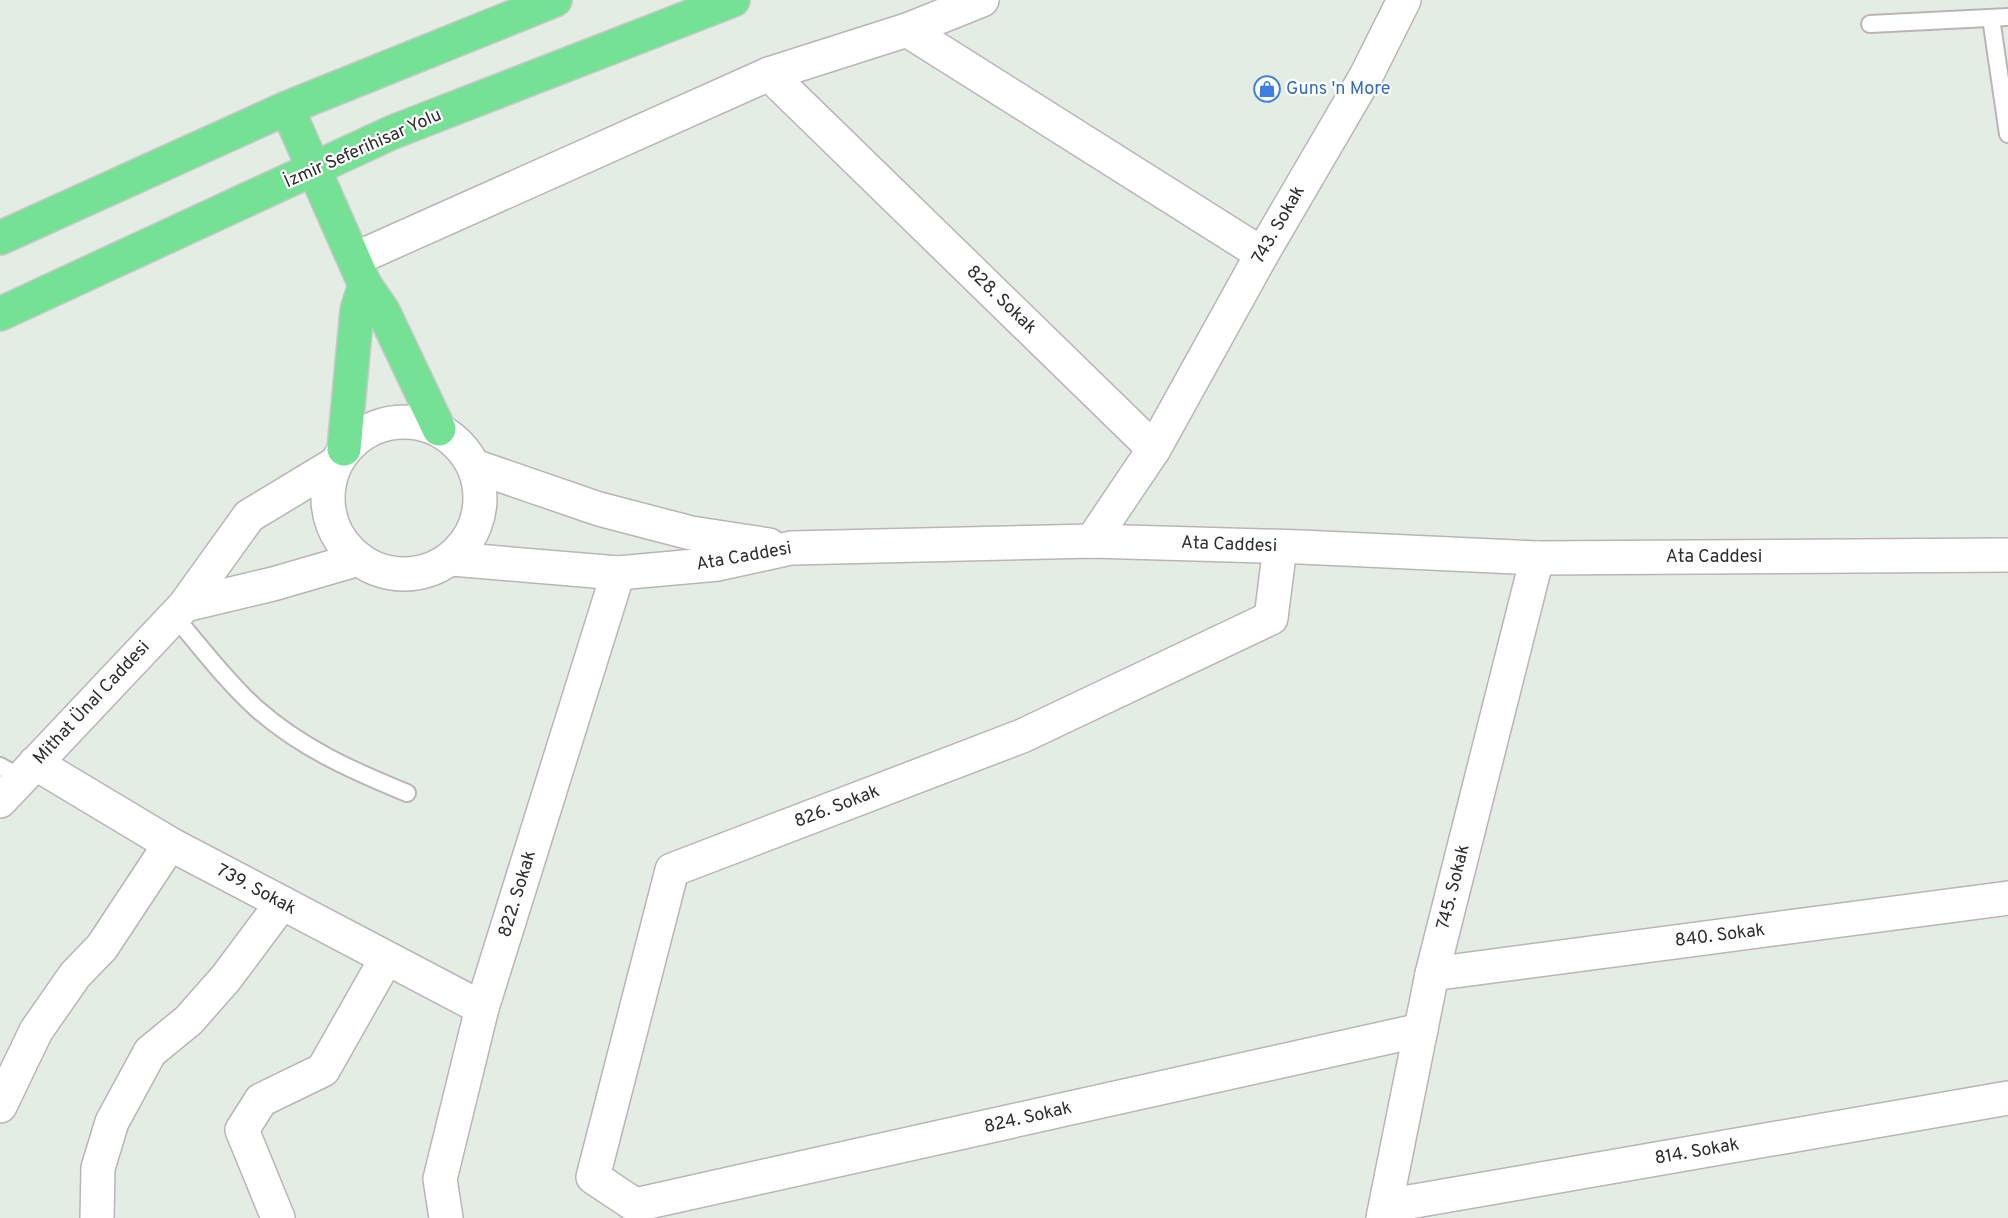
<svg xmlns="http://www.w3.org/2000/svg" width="2008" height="1218" viewBox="0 0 2008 1218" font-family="Overpass,sans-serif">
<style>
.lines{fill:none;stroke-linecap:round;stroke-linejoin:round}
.lane-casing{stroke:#bcb3b9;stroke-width:20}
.street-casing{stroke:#bcb3b9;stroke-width:36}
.secondary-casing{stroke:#bcb3b9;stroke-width:36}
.primary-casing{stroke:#c9c9c9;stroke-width:36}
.lane{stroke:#fff;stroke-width:16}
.street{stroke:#fff;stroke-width:33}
.secondary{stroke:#fff;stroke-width:33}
.primary{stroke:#74e194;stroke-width:33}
.labels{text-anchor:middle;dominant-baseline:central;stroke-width:4.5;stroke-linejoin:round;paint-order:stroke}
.shop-label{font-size:18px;fill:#366cbe;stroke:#fff;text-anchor:start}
.street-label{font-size:18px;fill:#2e2e2e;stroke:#fff}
</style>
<rect width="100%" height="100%" fill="#e3ede4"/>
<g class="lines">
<g class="lane-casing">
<g id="lane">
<polyline points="1991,18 2008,134"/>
<polyline points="1870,24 2008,17"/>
<path d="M174 616C201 647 226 681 256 708 301 748 353 771 407 793"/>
<polyline points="0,766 21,778"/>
</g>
</g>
<g class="street-casing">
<g id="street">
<polyline points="907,30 1262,254"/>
<polyline points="769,74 1154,449 1092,541"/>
<polyline points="355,259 769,74 907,30 982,0"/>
<polyline points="1154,449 1262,254 1366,76 1404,0"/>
<polyline points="1280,547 1271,618 1022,736 672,870 593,1177 635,1205 1421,1030"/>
<polyline points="35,763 170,844 482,1008"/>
<polyline points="1432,974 2008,898"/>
<polyline points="0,1106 36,1031 75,975 102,947 170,844"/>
<polyline points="1386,1206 2008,1098"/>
<polyline points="97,1218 98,1168 112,1122 150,1052 189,1020 226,978 282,903"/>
<polyline points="278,1218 242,1130 261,1100 323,1070 386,959"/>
<polyline points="446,1218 440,1179 482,1008 618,573"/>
<polyline points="1383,1218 1432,974 1537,558"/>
</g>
</g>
<g class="secondary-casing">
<g id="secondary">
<circle cx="404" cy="498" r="76"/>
<polyline points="474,466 599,509 691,533 769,545"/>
<polyline points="452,559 618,573 718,564 791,548 1092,541 1301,547 1537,558 2008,555"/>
<polyline points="185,605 273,584 359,559"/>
<polyline points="0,801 185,605 249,516 335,464"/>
</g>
</g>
<g class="primary-casing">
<g id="primary">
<polyline points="287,108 365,285 383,311 439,429"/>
<polyline points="0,238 287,108 555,0"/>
<polyline points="0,314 393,132 733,0"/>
<polyline points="344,449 357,310 365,285"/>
</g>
</g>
<use href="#lane" class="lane"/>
<use href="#street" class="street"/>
<use href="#secondary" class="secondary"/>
<use href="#primary" class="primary"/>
</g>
<defs>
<g id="shop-ring" transform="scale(1.35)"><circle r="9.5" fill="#fff" stroke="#3f7fe0" stroke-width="1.5"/><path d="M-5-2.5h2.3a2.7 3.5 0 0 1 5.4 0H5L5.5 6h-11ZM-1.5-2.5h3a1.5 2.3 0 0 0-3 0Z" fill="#3f7fe0"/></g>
</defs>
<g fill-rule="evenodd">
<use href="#shop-ring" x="1267" y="89"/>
</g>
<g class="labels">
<g class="shop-label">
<text x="1286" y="89">Guns 'n More</text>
</g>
<g class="street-label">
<text transform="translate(363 149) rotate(-24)">İzmir Seferihisar Yolu</text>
<text transform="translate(1279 225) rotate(-60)">743. Sokak</text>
<text transform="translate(1001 300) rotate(44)">828. Sokak</text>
<text transform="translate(1229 545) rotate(2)">Ata Caddesi</text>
<text transform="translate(744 557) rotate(-10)">Ata Caddesi</text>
<text x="1714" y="557">Ata Caddesi</text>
<text transform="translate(92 703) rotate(-47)">Mithat Ünal Caddesi</text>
<text transform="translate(837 807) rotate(-21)">826. Sokak</text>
<text transform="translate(1454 887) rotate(-76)">745. Sokak</text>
<text transform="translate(256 890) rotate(28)">739. Sokak</text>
<text transform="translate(518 894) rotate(-73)">822. Sokak</text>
<text transform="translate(1720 936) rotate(-7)">840. Sokak</text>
<text transform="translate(1028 1118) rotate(-13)">824. Sokak</text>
<text transform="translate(1697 1152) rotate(-10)">814. Sokak</text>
</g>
</g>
</svg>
